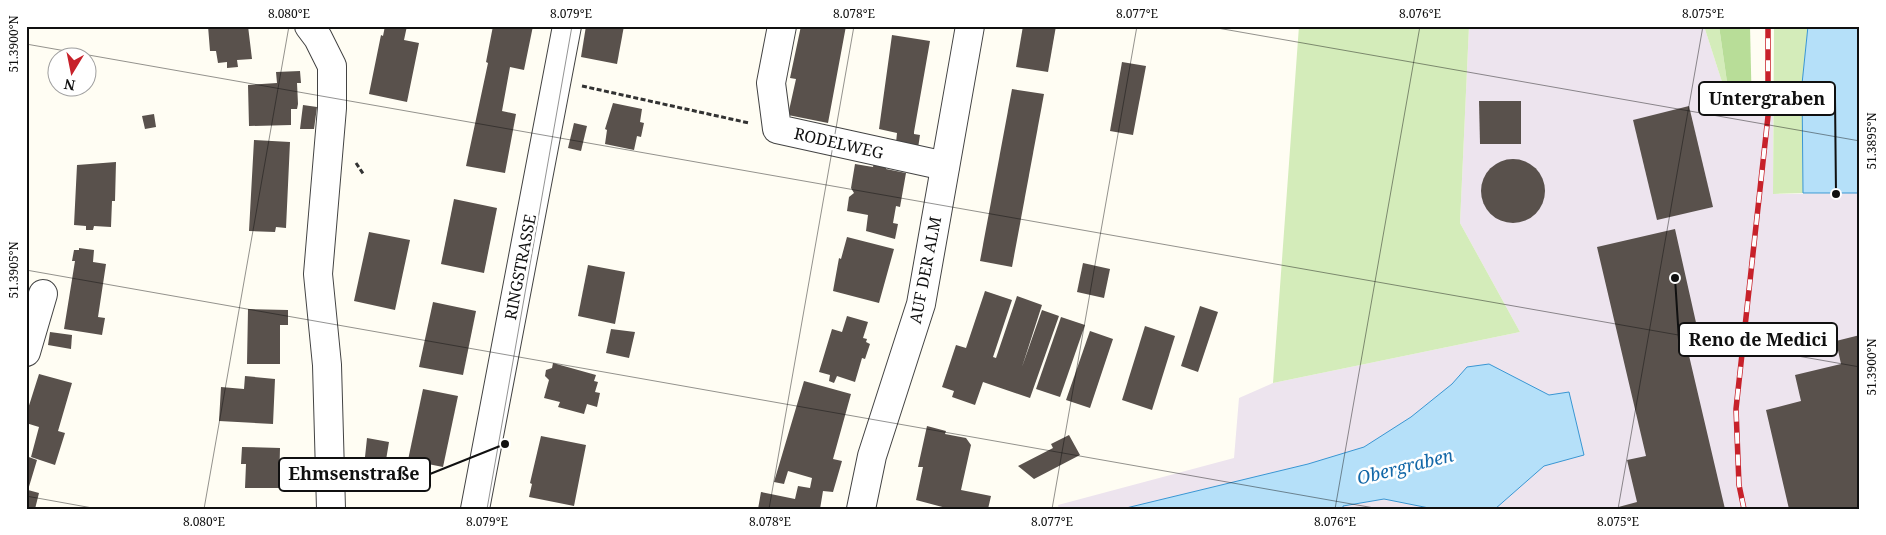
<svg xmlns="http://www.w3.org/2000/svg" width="1886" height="535" viewBox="0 0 1886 535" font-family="'Noto Serif',serif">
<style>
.industrial{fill:#ede4ee}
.green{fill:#d4ecba}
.forest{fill:#b8dd98}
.water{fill:#b5e0f9;stroke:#3996d3}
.building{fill:#59514c}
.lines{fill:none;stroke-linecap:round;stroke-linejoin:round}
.minor-casing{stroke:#434343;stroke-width:30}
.path{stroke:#323232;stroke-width:3;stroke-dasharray:5 2.5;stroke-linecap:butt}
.minor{stroke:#fff;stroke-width:28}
.rail-casing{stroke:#c7212a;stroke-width:5.5}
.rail{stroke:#fff;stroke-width:4;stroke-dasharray:11;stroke-linecap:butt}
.ticks{fill:none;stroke:#101010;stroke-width:1;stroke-opacity:0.45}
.labels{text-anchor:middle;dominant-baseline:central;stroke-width:5;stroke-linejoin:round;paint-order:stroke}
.street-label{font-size:16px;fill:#101010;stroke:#fff}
.water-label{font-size:18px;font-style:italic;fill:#1368a8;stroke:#fff}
.leader{fill:none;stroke:#101010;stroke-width:2}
.callout-dot{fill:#101010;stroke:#fff;stroke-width:2}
.callout{fill:#fff;stroke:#101010;stroke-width:2}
.callout-label{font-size:18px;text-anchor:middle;font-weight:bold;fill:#101010}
.neatline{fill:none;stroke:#101010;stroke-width:2}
.ticks-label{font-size:12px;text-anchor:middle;fill:#101010}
</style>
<rect width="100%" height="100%" fill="#fffdf3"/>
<polygon class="industrial" points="1469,26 1704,26 1731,110 1752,114 1773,115 1773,194 1860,193 1860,509 1059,509 1058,505 1234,458 1239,398 1273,383 1520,332 1460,223"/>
<g class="green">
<polygon points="1299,26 1469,26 1460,223 1520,332 1273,383"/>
<polygon points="1704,26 1719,26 1731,110"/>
<polygon points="1774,26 1808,26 1802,84 1803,193 1773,194"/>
</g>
<polygon class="forest" points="1719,26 1750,26 1752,114 1731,110"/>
<g class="water">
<polygon points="1808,26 1860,26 1860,193 1803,193 1802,84"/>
<polygon points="1489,364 1549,395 1569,392 1584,455 1544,466 1495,509 1434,509 1384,499 1343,506 1343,509 1122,509 1308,464 1364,447 1411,417 1452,384 1467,367"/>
</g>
<g class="building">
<polygon points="208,26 248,26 252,59 237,60 238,67 227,68 227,62 218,63 216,51 210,51"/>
<polygon points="385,26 407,26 404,40 419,43 407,102 369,94 381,35 383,36"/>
<polygon points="493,26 533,26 524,70 510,67 502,111 516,114 505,173 466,166 488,63 486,62"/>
<polygon points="586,26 624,26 617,64 581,57"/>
<polygon points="801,26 846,26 828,123 788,115 796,79 790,78"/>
<polygon points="1023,26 1056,26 1048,72 1016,67"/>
<polygon points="892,35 930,41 914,132 914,134 920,135 918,148 896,143 897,133 879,129"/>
<polygon points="1122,62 1146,66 1133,135 1110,131"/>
<polygon points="300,71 301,83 297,83 298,104 297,109 291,109 291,125 249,126 248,85 277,83 276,72"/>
<polygon points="1012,89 1044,94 1012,267 980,261"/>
<polygon points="1479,101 1521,101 1521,144 1480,144"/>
<polygon points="613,103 642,109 640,122 644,123 641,137 637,136 634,150 605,144 607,130 605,129"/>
<polygon points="303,105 317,107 314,129 300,129"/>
<polygon points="1689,106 1713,207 1657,220 1633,120"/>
<polygon points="154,114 156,127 145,129 142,116"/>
<polygon points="574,123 587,126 581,151 568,148"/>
<polygon points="254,140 290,142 286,228 276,227 275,232 249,231"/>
<polygon points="875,158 888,159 886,169 906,173 900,207 896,206 893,223 898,224 895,239 866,231 868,215 847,211 849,197 854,193 851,188 855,164 873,167"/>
<circle cx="1513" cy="191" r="32"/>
<polygon points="116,162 115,201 112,201 111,227 94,226 93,230 86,230 86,226 74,225 77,165"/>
<polygon points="454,199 497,208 484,273 441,264"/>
<polygon points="1675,229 1697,327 1683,330 1725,509 1611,509 1637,502 1627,460 1646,456 1597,247"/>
<polygon points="369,232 410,240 395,310 354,301"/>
<polygon points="847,237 894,249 879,303 833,291 839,258 841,259"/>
<polygon points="79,248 94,250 93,262 106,264 98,317 105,318 102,335 64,329 75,261 72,261 74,250 79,250"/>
<polygon points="1083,263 1110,269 1104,298 1077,292"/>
<polygon points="588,265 625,272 615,324 578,316"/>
<polygon points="985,291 1012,300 993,357 996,358 1017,296 1042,305 1022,367 1042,310 1059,316 1030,398 983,382 975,405 952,397 954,391 942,387 956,345 966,348"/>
<polygon points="433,302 476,311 463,375 419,367"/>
<polygon points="1200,306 1218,312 1198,372 1181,366"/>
<polygon points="248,309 288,310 288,325 280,325 280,364 247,364"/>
<polygon points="847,316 868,322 863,338 867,339 866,342 870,344 865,359 862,358 855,382 837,376 834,383 829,381 830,375 819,372 832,329 842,332"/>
<polygon points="1061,317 1085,325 1060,397 1036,389"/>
<polygon points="1145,326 1175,336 1152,410 1122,400"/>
<polygon points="611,329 635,332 629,358 606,353"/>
<polygon points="1090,331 1113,339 1090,408 1066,400"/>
<polygon points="50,332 72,335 71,349 48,345"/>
<polygon points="1860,335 1860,509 1789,509 1766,410 1801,401 1795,375 1841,364 1836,341"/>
<polygon points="553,363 596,375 594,381 598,382 595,392 600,393 597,407 587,404 584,414 558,407 560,402 544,398 549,380 545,376 546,370 552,368"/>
<polygon points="39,374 72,383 58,431 65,433 55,465 31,457 39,427 26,423 26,415"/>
<polygon points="245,376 275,379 273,424 219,421 221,387 244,389"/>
<polygon points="804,381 851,394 833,459 842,461 833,492 823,491 820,509 758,509 761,492 795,499 798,486 810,488 812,478 788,471 784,484 774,482"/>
<polygon points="423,389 458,396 443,467 408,460"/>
<polygon points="927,426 946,431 945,434 966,438 971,445 961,490 991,496 988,509 950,509 916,500 923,467 918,467"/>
<polygon points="1069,435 1080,455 1034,479 1018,466 1053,448 1051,444"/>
<polygon points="541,436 586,445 574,506 529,497 532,484 530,483"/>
<polygon points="367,438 389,442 385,466 388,467 386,480 363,476"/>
<polygon points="242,447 280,448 279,488 245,488 246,464 241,464"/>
<polygon points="26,456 37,460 28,490 39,493 35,509 26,509"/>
</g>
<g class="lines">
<g class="minor-casing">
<g id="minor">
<polyline points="309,26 318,38 332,66 332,108 318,274 327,365 331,509"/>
<polyline points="782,26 771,83 777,129 945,166"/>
<polyline points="26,352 43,294"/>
<polyline points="475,509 567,26"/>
<polyline points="861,509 872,456 921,304 970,26"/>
</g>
</g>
<g class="path">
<polyline points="582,86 749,123"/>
<polyline points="356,163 364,175"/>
</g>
<use href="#minor" class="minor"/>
<g class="rail-casing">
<polyline id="rail" points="1744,509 1739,485 1736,409 1768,116 1768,26"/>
</g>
<use href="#rail" class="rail"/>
</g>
<path class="ticks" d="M1206 26 1860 141M26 44 1860 367M26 270 1380 509M26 496 98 509M204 509 289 26M487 509 572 26M769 509 854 26M1052 509 1137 26M1335 509 1420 26M1618 509 1703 26"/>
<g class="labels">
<g class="street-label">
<text transform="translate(839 143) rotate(13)">RODELWEG</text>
<text transform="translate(520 267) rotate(-79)">RINGSTRASSE</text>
<text transform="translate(925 270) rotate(-79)">AUF DER ALM</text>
</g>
<g class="water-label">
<text transform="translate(1405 466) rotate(-14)">Obergraben</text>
</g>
</g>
<path class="leader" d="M1836 194L1835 98M1675 278L1679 340M505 444L430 474"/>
<g class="callout-dot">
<circle cx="1836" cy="194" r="5"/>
<circle cx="1675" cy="278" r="5"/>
<circle cx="505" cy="444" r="5"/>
</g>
<g class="callout">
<rect x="1699" y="82" width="136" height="33" rx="5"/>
<rect x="1679" y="323" width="158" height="33" rx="5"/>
<rect x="279" y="458" width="151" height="33" rx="5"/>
</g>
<g class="callout-label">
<text x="1767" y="105">Untergraben</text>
<text x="1758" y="346">Reno de Medici</text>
<text x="354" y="480">Ehmsenstraße</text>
</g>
<rect width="1886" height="535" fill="none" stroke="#ffffff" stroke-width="55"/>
<g transform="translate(72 72) rotate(190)"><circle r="24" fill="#ffffff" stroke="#9f9f9f"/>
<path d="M0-4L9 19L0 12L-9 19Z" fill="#c7212a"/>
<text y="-8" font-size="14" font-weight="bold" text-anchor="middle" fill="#101010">N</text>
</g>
<rect x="28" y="28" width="1830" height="480" class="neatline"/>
<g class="ticks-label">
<text x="289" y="18">8.080°E</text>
<text x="571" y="18">8.079°E</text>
<text x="854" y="18">8.078°E</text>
<text x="1137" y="18">8.077°E</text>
<text x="1420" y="18">8.076°E</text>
<text x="1703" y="18">8.075°E</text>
<text transform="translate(14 44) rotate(-90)" y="4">51.3900°N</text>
<text transform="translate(1872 141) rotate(-90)" y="4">51.3895°N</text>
<text transform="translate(14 270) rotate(-90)" y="4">51.3905°N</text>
<text transform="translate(1872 367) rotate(-90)" y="4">51.3900°N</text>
<text x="204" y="526">8.080°E</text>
<text x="487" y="526">8.079°E</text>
<text x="770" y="526">8.078°E</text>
<text x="1052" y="526">8.077°E</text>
<text x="1335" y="526">8.076°E</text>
<text x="1618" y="526">8.075°E</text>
</g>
</svg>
